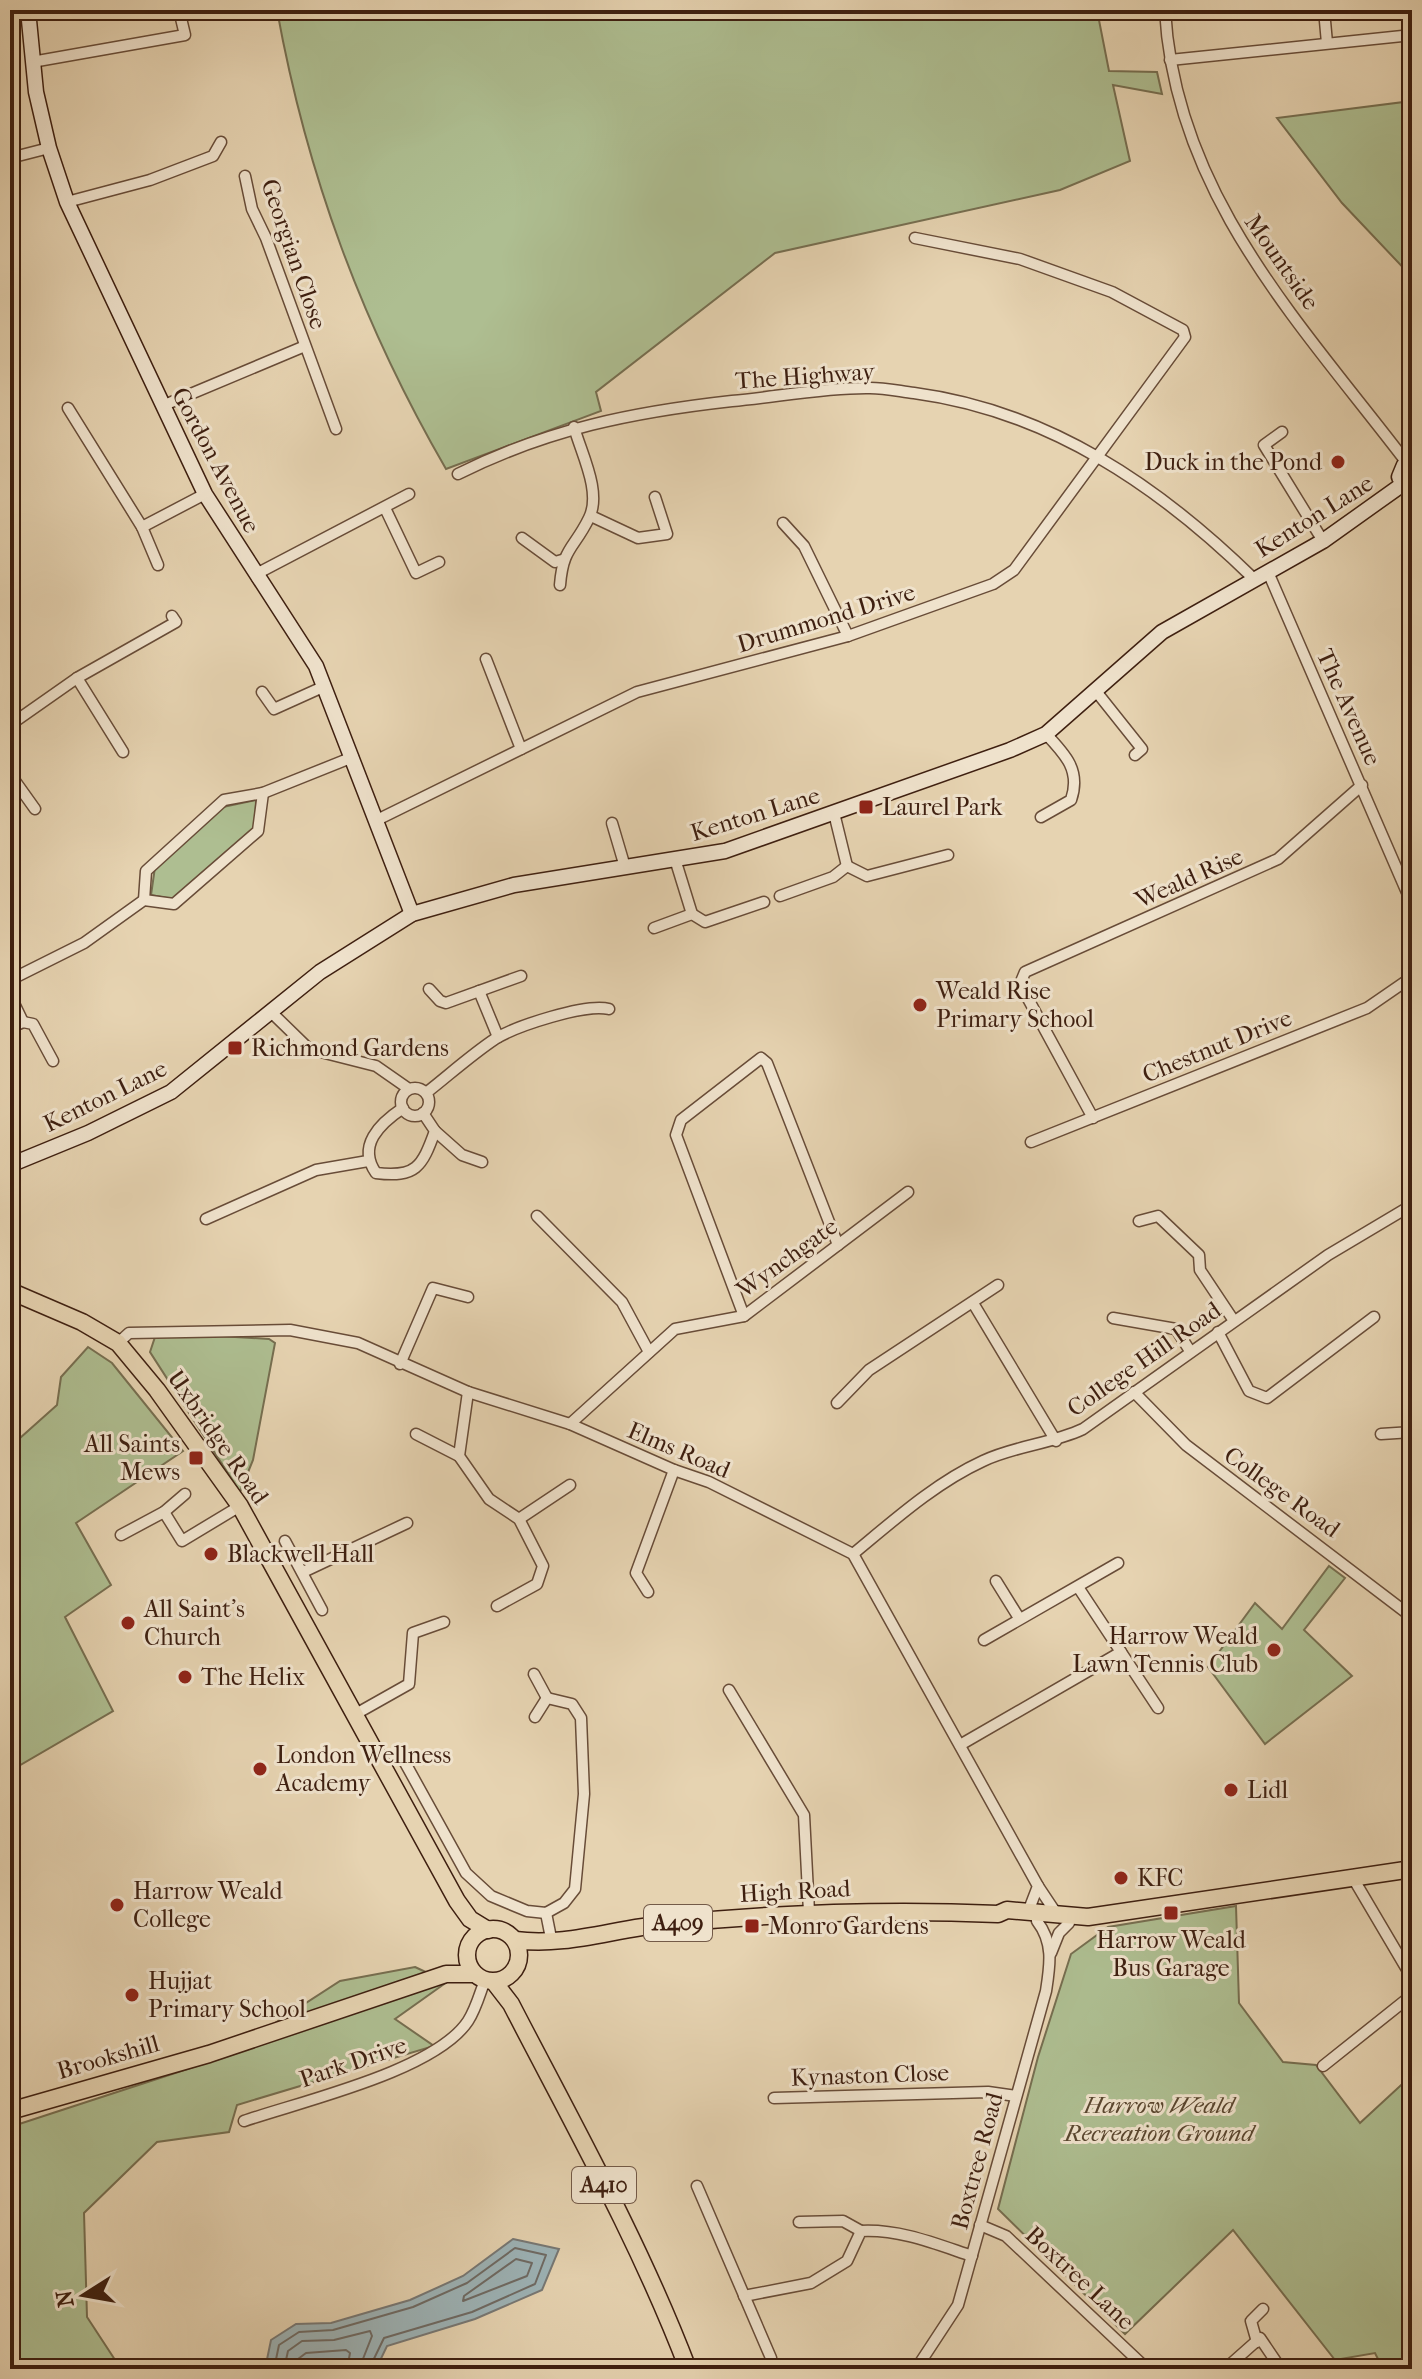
<svg xmlns="http://www.w3.org/2000/svg" width="1422" height="2379" viewBox="0 0 1422 2379" font-family="'IM FELL French Canon',serif">
<style>
.green{fill:#aebe91;stroke:#766e50;stroke-width:2}
.water{fill:#9db4b8;stroke:#777875;stroke-width:2}
.lines{fill:none;stroke-linecap:round;stroke-linejoin:round}
.shore{stroke:#6e6a64;stroke-width:2}
.street-casing{stroke:#684c38;stroke-width:13}
.secondary-casing{stroke:#3e1f10;stroke-width:17}
.primary-casing{stroke:#3e1f10;stroke-width:19}
.street{stroke:#efe2cc;stroke-width:10}
.secondary{stroke:#efe2cc;stroke-width:14}
.primary{stroke:#e6d3b1;stroke-width:16}
.poi-dot{fill:#8f2418;stroke:#efe2cc;stroke-width:3}
.labels{text-anchor:middle;dominant-baseline:central;stroke-width:6;stroke-linejoin:round;paint-order:stroke}
.shield{fill:#efe2cc;stroke:#735a48;stroke-width:2}
.shield-label{font-size:22px;font-weight:bold;fill:#3e1f10}
.street-label{font-size:24px;fill:#3e1f10;stroke:#efe2cc}
.poi-label{font-size:24px;fill:#3e1f10;stroke:#efe2cc;text-anchor:start}
.park-label{font-size:24px;font-style:italic;fill:#5a4730;stroke:#efe2cc}
</style>
<rect width="100%" height="100%" fill="#e6d3b1"/>
<filter id="stains"><feTurbulence type="fractalNoise" baseFrequency=".0025" numOctaves="4"/><feColorMatrix values="0 0 0 0 .2 0 0 0 0 .09 0 0 0 0 .02 0 0 0 .5 -.17"/></filter>
<radialGradient id="worn" r=".72"><stop offset=".6" stop-color="#630" stop-opacity="0"/><stop offset="1" stop-color="#630" stop-opacity=".3"/></radialGradient>
<g class="green">
<path d="M277 10H1097L1109 71 1157 72 1162 94 1113 85 1130 161 1060 190 775 253 596 392 601 411 446 469C362 324 307 175 277 10Z"/>
<polygon points="1412,101 1412,277 1342,203 1277,118"/>
<polygon points="256,800 255,829 172,899 151,895 155,867 223,807"/>
<polygon points="184,1334 269,1339 275,1343 253,1460 240,1492 150,1352 155,1337"/>
<polygon points="88,1347 112,1363 183,1451 76,1523 111,1585 65,1617 113,1711 10,1771 10,1447 57,1405 61,1377"/>
<polygon points="1329,1566 1345,1578 1304,1630 1352,1676 1265,1744 1208,1667 1255,1603 1282,1629"/>
<polygon points="1236,1906 1239,2003 1283,2062 1316,2065 1360,2123 1412,2075 1412,2369 1383,2369 1375,2353 1335,2360 1233,2230 1125,2334 998,2209 1038,2057 1071,1954 1108,1927"/>
<polygon points="415,1967 447,1982 395,2019 434,2046 237,2105 229,2132 157,2142 84,2213 87,2317 121,2369 10,2369 10,2362 17,2357 10,2307 10,2127 221,2058 340,1981"/>
</g>
<polygon class="water" points="513,2239 559,2249 542,2290 475,2319 387,2346 376,2369 265,2369 271,2340 296,2324 331,2323 410,2300 463,2276"/>
<g class="lines">
<g class="shore">
<polygon points="516,2259 532,2263 527,2276 463,2301 464,2296"/>
<polyline points="274,2369 279,2345 299,2332 333,2330 413,2307 467,2283 515,2248 546,2255 535,2284 472,2312 384,2338 369,2369"/>
<polyline points="284,2369 288,2351 302,2341 334,2340 370,2331 372,2336 359,2369"/>
<polyline points="296,2369 298,2359 306,2353 346,2350 350,2353 347,2369"/>
</g>
<g class="street-casing">
<g id="street">
<path d="M1165 10C1175 195 1301 324 1407 463"/>
<polyline points="1324,10 1327,43"/>
<polyline points="1170,60 1412,35"/>
<polyline points="32,62 185,35 179,10"/>
<polyline points="10,158 49,148"/>
<polyline points="245,176 252,209 266,238 336,429"/>
<polyline points="67,202 150,180 213,156 221,142"/>
<polyline points="162,406 305,346"/>
<polyline points="68,408 142,527 205,494"/>
<polyline points="1282,432 1264,445 1323,541"/>
<path d="M458 474C548 429 633 412 732 401 776 397 822 388 866 388 881 387 898 391 914 393 1049 411 1159 486 1254 579"/>
<polyline points="385,508 416,573 439,562"/>
<polyline points="591,516 638,538 667,534 655,497"/>
<polyline points="783,523 804,546 848,636"/>
<polyline points="142,527 158,565"/>
<polyline points="522,538 555,562 562,560"/>
<polyline points="1268,572 1412,904"/>
<polyline points="257,578 262,571 409,494"/>
<path d="M560 585C563 547 574 549 589 518 602 492 581 453 574 427"/>
<polyline points="486,659 521,749"/>
<polyline points="77,678 123,752"/>
<polyline points="1095,690 1142,749 1135,755"/>
<polyline points="262,692 274,709 325,686"/>
<polyline points="10,725 77,678 176,622 172,616"/>
<polyline points="10,774 35,809"/>
<polyline points="834,813 847,866"/>
<path d="M1041 817 1071 800C1081 771 1066 755 1046 734"/>
<polyline points="377,820 637,692 848,636 993,584 1014,570 1185,337 1183,330 1112,292 1020,259 915,238"/>
<polyline points="612,823 625,867"/>
<polyline points="675,859 692,914"/>
<polyline points="780,896 833,877 847,866 867,876 948,855"/>
<polyline points="144,900 146,871 224,800 263,793 353,757"/>
<polyline points="654,928 692,914 705,922 764,902"/>
<polyline points="10,980 84,943 144,900 174,904 258,831 263,793"/>
<polyline points="429,989 440,1001 446,1003 521,976"/>
<polyline points="479,991 498,1037"/>
<polyline points="10,995 23,1022"/>
<polyline points="271,1012 309,1049 376,1066 409,1089"/>
<polyline points="10,1028 23,1022 33,1024 53,1061"/>
<circle cx="415" cy="1102" r="14"/>
<path d="M426 1093C449 1075 471 1055 495 1039 516 1026 586 1003 609 1009"/>
<path d="M403 1108C379 1124 357 1146 376 1173 416 1178 422 1167 435 1131L423 1113"/>
<polyline points="1093,1118 1020,984 1025,972 1278,859 1362,785"/>
<polyline points="435,1131 462,1155 482,1162"/>
<polyline points="1031,1142 1367,1008 1412,977"/>
<polyline points="537,1216 622,1302 649,1352"/>
<polyline points="206,1219 316,1170 368,1161"/>
<polyline points="1139,1221 1158,1216 1199,1255 1200,1270 1234,1321"/>
<polyline points="973,1303 1056,1441"/>
<polyline points="744,1316 676,1135 681,1120 761,1058 767,1063 838,1245"/>
<polyline points="1113,1318 1176,1329 1190,1351"/>
<polyline points="1218,1332 1249,1391 1267,1398 1374,1317"/>
<polyline points="118,1343 129,1333 290,1330 358,1343 468,1392 570,1424 674,1470 709,1482 853,1554 1038,1886 1028,1912"/>
<polyline points="400,1364 433,1288 468,1297"/>
<polyline points="468,1392 459,1456 489,1499 519,1519 543,1566 537,1584 497,1606"/>
<polyline points="1134,1392 1186,1445 1412,1617"/>
<polyline points="837,1403 869,1370 998,1285"/>
<polyline points="570,1424 675,1329 744,1316 908,1192"/>
<polyline points="416,1434 459,1456"/>
<polyline points="1381,1434 1412,1432"/>
<polyline points="164,1512 182,1541 240,1506"/>
<polyline points="519,1519 570,1485"/>
<polyline points="121,1535 164,1512 185,1494"/>
<polyline points="285,1541 322,1610"/>
<path d="M853 1554C893 1521 935 1483 983 1461 1014 1446 1051 1444 1083 1429L1328 1255 1412 1205"/>
<polyline points="303,1572 407,1523"/>
<polyline points="996,1581 1019,1618"/>
<polyline points="1078,1587 1158,1708"/>
<polyline points="648,1592 636,1573 674,1470"/>
<polyline points="984,1640 1118,1563"/>
<polyline points="534,1674 547,1698"/>
<polyline points="729,1690 804,1815 809,1912"/>
<polyline points="354,1715 409,1684 413,1633 444,1622"/>
<polyline points="960,1745 1121,1652"/>
<polyline points="403,1759 466,1873 491,1896 527,1911 546,1913 564,1903 575,1889 584,1794 581,1718 572,1704 547,1698 535,1717"/>
<polyline points="1353,1878 1412,1978"/>
<polyline points="1038,1886 1056,1913"/>
<polyline points="546,1913 552,1943"/>
<polyline points="1051,1953 1059,1933 1069,1923"/>
<polyline points="1323,2066 1412,1995"/>
<polyline points="774,2098 988,2092 1016,2096"/>
<path d="M244 2121C302 2101 435 2071 468 2021 476 2009 480 1993 485 1980"/>
<polyline points="697,2186 771,2358"/>
<polyline points="799,2222 843,2221 861,2231"/>
<polyline points="980,2225 1006,2236 1147,2369"/>
<path d="M744 2296 811 2283 847 2261 861 2231C900 2229 936 2244 972 2256"/>
<polyline points="1257,2342 1251,2321 1263,2309"/>
<path d="M916 2369 958 2305 1046 1991C1050 1965 1054 1943 1037 1921"/>
<polyline points="1225,2369 1260,2338 1281,2369"/>
</g>
</g>
<g class="secondary-casing">
<g id="secondary">
<polyline points="28,10 36,92 49,148 67,202 205,494 316,666 412,914"/>
<polyline points="1412,462 1404,465 1399,477 1403,484 1412,489"/>
<polyline points="10,1165 88,1133 171,1092 320,972 412,914 514,885 725,851 1010,750 1046,734 1162,632 1323,541 1403,484"/>
</g>
</g>
<g class="primary-casing">
<g id="primary">
<polyline points="10,1291 82,1322 118,1343 157,1390 240,1506 457,1901 470,1919 488,1930"/>
<circle cx="493" cy="1955" r="26"/>
<path d="M515 1940C567 1947 615 1928 667 1924 778 1913 887 1909 998 1914L1007 1910 1088 1917 1412 1869"/>
<path d="M494 1982 511 2004C573 2124 640 2243 688 2369"/>
<polyline points="10,2111 209,2054 446,1974 474,1974"/>
</g>
</g>
<use href="#street" class="street"/>
<use href="#secondary" class="secondary"/>
<use href="#primary" class="primary"/>
</g>
<g class="poi-dot">
<circle cx="1338" cy="462" r="8"/>
<rect x="858" y="799" width="16" height="16" rx="4"/>
<circle cx="920" cy="1005" r="8"/>
<rect x="227" y="1040" width="16" height="16" rx="4"/>
<rect x="188" y="1450" width="16" height="16" rx="4"/>
<circle cx="211" cy="1554" r="8"/>
<circle cx="128" cy="1623" r="8"/>
<circle cx="1274" cy="1650" r="8"/>
<circle cx="185" cy="1677" r="8"/>
<circle cx="260" cy="1769" r="8"/>
<circle cx="1231" cy="1790" r="8"/>
<circle cx="1121" cy="1878" r="8"/>
<circle cx="117" cy="1905" r="8"/>
<rect x="1163" y="1905" width="16" height="16" rx="4"/>
<rect x="744" y="1918" width="16" height="16" rx="4"/>
<circle cx="132" cy="1995" r="8"/>
</g>
<g class="labels">
<g class="shield">
<rect x="644" y="1905" width="68" height="36" rx="6"/>
<rect x="572" y="2167" width="64" height="36" rx="6"/>
</g>
<g class="shield-label">
<text x="678" y="1923">A409</text>
<text x="604" y="2185">A410</text>
</g>
<g class="street-label">
<text transform="translate(294 254) rotate(71)">Georgian Close</text>
<text transform="translate(1282 262) rotate(55)">Mountside</text>
<text transform="translate(805 376) rotate(-4)">The Highway</text>
<text transform="translate(216 460) rotate(62)">Gordon Avenue</text>
<text transform="translate(1314 516) rotate(-32)">Kenton Lane</text>
<text transform="translate(826 618) rotate(-17)">Drummond Drive</text>
<text transform="translate(1349 707) rotate(66)">The Avenue</text>
<text transform="translate(755 814) rotate(-17)">Kenton Lane</text>
<text transform="translate(1189 878) rotate(-24)">Weald Rise</text>
<text transform="translate(1217 1046) rotate(-22)">Chestnut Drive</text>
<text transform="translate(105 1096) rotate(-26)">Kenton Lane</text>
<text transform="translate(787 1258) rotate(-36)">Wynchgate</text>
<text transform="translate(1144 1359) rotate(-35)">College Hill Road</text>
<text transform="translate(218 1437) rotate(55)">Uxbridge Road</text>
<text transform="translate(679 1450) rotate(23)">Elms Road</text>
<text transform="translate(1282 1492) rotate(36)">College Road</text>
<text transform="translate(795 1891) rotate(-3)">High Road</text>
<text transform="translate(108 2057) rotate(-16)">Brookshill</text>
<text transform="translate(353 2062) rotate(-19)">Park Drive</text>
<text transform="translate(870 2075) rotate(-2)">Kynaston Close</text>
<text transform="translate(977 2161) rotate(-75)">Boxtree Road</text>
<text transform="translate(1080 2278) rotate(43)">Boxtree Lane</text>
</g>
<g class="poi-label">
<text x="1322" y="462" text-anchor="end">Duck in the Pond</text>
<text x="882" y="807">Laurel Park</text>
<text x="936" y="991">Weald Rise<tspan x="936" dy="28">Primary School</tspan></text>
<text x="251" y="1048">Richmond Gardens</text>
<text x="180" y="1444" text-anchor="end">All Saints<tspan x="180" dy="28">Mews</tspan></text>
<text x="227" y="1554">Blackwell Hall</text>
<text x="144" y="1609">All Saint's<tspan x="144" dy="28">Church</tspan></text>
<text x="1258" y="1636" text-anchor="end">Harrow Weald<tspan x="1258" dy="28">Lawn Tennis Club</tspan></text>
<text x="201" y="1677">The Helix</text>
<text x="276" y="1755">London Wellness<tspan x="276" dy="28">Academy</tspan></text>
<text x="1247" y="1790">Lidl</text>
<text x="1137" y="1878">KFC</text>
<text x="133" y="1891">Harrow Weald<tspan x="133" dy="28">College</tspan></text>
<text x="768" y="1926">Monro Gardens</text>
<text x="1171" y="1940" text-anchor="middle">Harrow Weald<tspan x="1171" dy="28">Bus Garage</tspan></text>
<text x="148" y="1981">Hujjat<tspan x="148" dy="28">Primary School</tspan></text>
</g>
<g class="park-label">
<text x="1159" y="2105">Harrow Weald<tspan x="1159" dy="28">Recreation Ground</tspan></text>
</g>
</g>
<rect width="1422" height="2379" fill="none" stroke="#e6d3b1" stroke-width="40"/>
<rect x="12" y="12" width="1398" height="2355" fill="none" stroke="#3e1f10" stroke-width="4"/>
<rect x="20" y="20" width="1382" height="2339" fill="none" stroke="#3e1f10" stroke-width="2"/>
<g transform="translate(84 2295) rotate(259)" stroke="#efe2cc" stroke-width="6" paint-order="stroke">
<path d="M0-6L14 30L0 20L-14 30Z" fill="#3e1f10"/>
<text y="-12" font-size="22" font-weight="bold" text-anchor="middle" fill="#3e1f10">N</text>
</g>
<rect width="100%" height="100%" filter="url(#stains)"/>
<rect width="100%" height="100%" fill="url(#worn)"/>
</svg>
